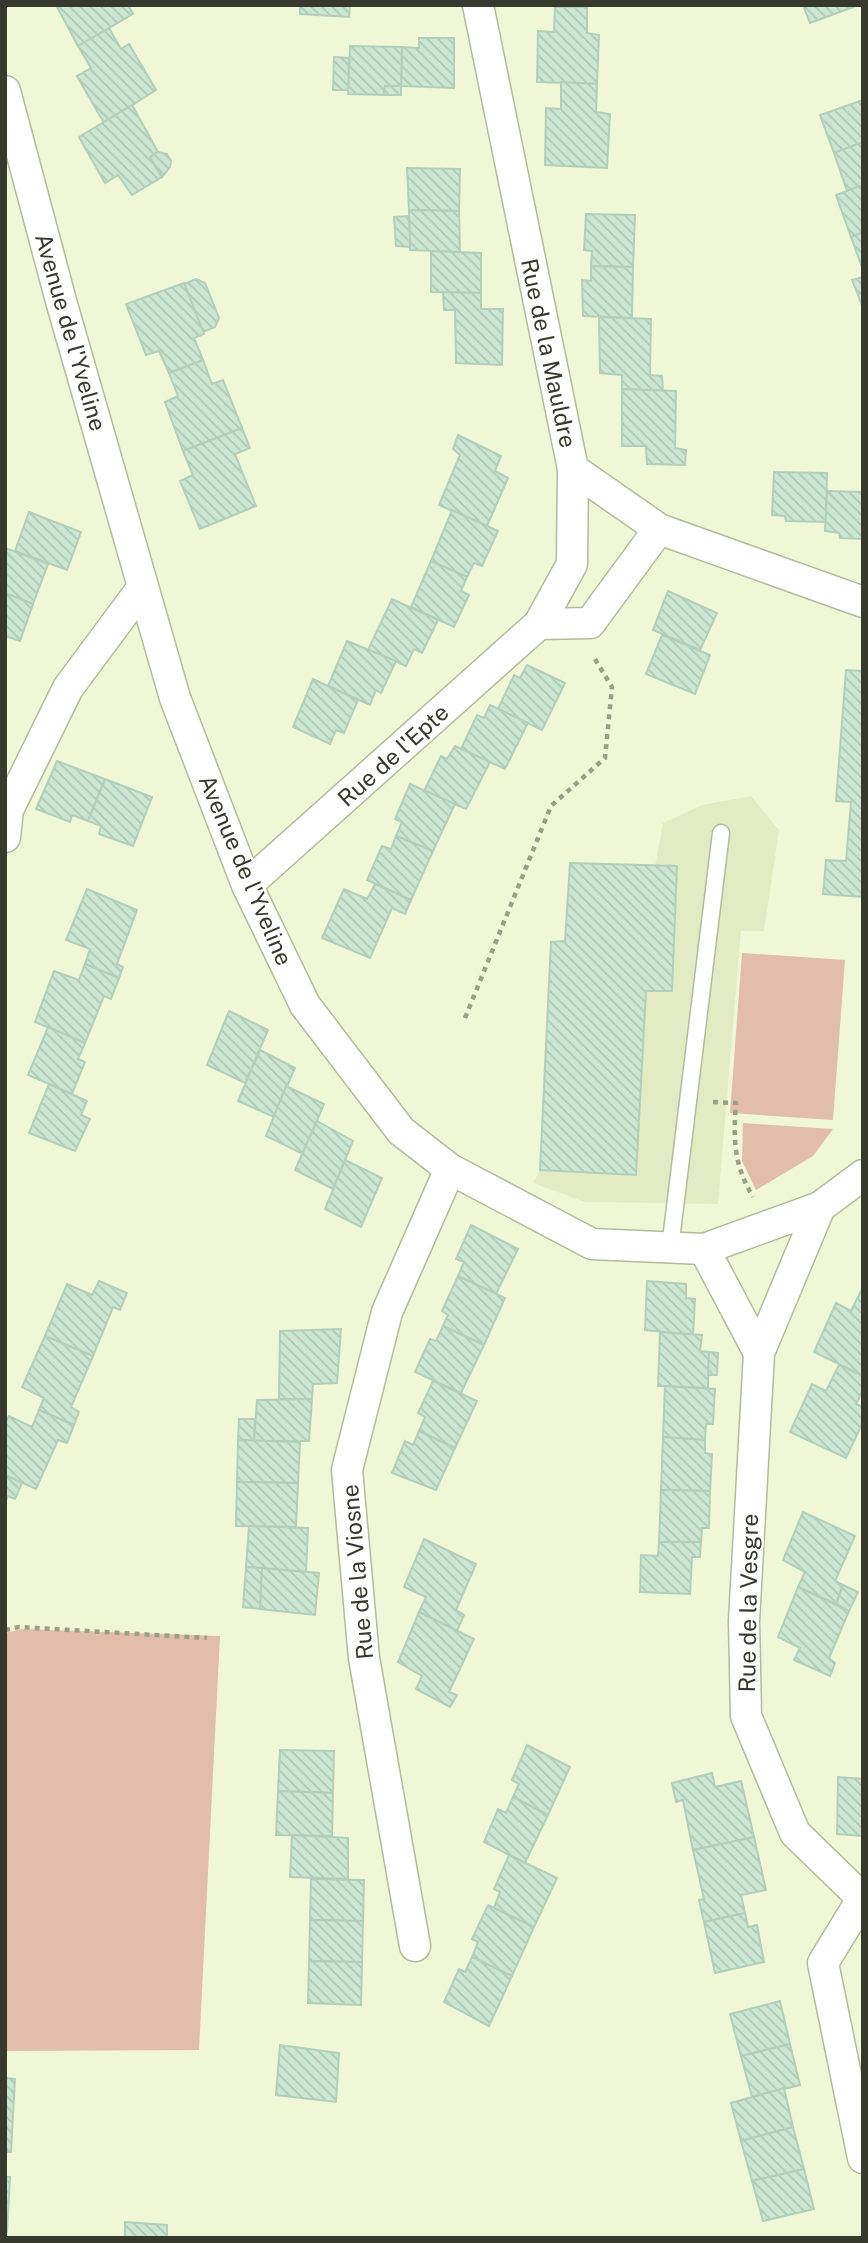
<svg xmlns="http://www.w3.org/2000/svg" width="868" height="2243" viewBox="0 0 868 2243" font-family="'Public Sans',sans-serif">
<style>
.built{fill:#e3ebc4}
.green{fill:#e3bdac}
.building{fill:url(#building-back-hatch);stroke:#b2cfb9;stroke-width:2}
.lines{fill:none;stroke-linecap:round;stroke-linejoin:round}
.service-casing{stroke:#b4ba9b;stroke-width:19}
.minor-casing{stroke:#b4ba9b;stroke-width:33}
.path{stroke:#9a9f88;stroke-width:4.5;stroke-dasharray:5 5;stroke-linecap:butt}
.service{stroke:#fff;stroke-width:16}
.minor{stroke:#fff;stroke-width:30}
.labels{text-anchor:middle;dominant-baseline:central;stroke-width:5;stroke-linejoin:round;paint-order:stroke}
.street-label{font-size:23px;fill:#37392d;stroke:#fff}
</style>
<defs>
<pattern id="building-back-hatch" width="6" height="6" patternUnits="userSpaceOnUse" patternTransform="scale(1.75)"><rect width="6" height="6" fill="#cbe7d1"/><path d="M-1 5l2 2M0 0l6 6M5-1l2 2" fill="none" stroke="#afc7b4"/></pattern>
</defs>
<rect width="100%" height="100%" fill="#f0f7d7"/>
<polygon class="built" points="751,796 779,830 764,931 741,931 718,1204 585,1202 533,1183 540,1170 551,942 565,941 570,863 655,866 663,823 702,805"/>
<g class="green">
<polygon points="742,953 845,960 833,1120 730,1113"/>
<polygon points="743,1123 833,1129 813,1156 756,1190 742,1161"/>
<polygon points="22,1629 220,1636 199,2050 5,2051 5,1633"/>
</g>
<g class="building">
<polygon points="56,5 128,5 133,14 78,46"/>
<polygon points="300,5 350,5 349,17 300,14"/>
<polygon points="803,5 859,5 810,23"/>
<polygon points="555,7 587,7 587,33 599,35 597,84 537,82 538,31 554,32"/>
<polygon points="109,28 121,49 129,44 156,90 104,123 77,76 91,68 78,46"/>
<polygon points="419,38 454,38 454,88 401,86 402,47 419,48"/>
<polygon points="350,46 402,47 401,86 385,86 384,95 348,94"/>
<polygon points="334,57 349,58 348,90 333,90"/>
<polygon points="561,82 597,84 596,112 610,114 607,168 545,165 546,108 561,109"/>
<polygon points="385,86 401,86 401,95 384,95"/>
<polygon points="863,100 863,142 834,153 820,115"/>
<polygon points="132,105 158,152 150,157 162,177 132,195 118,175 105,183 79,137"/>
<polygon points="863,142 863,185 847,191 834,153"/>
<polygon points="158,152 167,154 171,161 170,167 162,177 150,157"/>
<polygon points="407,168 460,169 459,211 409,210"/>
<polygon points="863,185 863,232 851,237 836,195"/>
<polygon points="409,210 459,211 460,252 410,250"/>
<polygon points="586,214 635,215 633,267 591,266 592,251 584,250"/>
<polygon points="409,216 410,247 396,246 394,217"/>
<polygon points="863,232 863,270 851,237"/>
<polygon points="431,251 481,253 481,293 431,292"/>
<polygon points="591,266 633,267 632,318 583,316 582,280 591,281"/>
<polygon points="863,277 863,308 852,280"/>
<polygon points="196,279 205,283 219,318 215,327 203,332 184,284"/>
<polygon points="184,283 204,334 194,338 203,360 169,373 159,351 146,355 126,304"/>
<polygon points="443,292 481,293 481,309 503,309 502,365 456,363 455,310 444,310"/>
<polygon points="599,317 651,319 650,375 662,376 663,391 622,389 622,375 600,373"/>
<polygon points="203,360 212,384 223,380 242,428 183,451 165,402 178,396 169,373"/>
<polygon points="622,389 676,391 675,448 686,450 685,465 647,464 646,446 622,446"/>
<polygon points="242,428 250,448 235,454 256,506 200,529 180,481 193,475 183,451"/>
<polygon points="458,435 501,456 495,471 508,478 487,526 439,505 460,455 453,449"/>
<polygon points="774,472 827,473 826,522 786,521 785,516 772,515"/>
<polygon points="827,491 863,492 863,539 840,538 839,533 825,531"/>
<polygon points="452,510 498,531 482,566 474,563 467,577 431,561"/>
<polygon points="29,512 81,532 67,570 15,551"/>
<polygon points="5,548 48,564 33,604 5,593"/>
<polygon points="431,561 467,577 461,591 469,595 454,627 411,607"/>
<polygon points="668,591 717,613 700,650 653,630"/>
<polygon points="5,593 33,604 20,641 5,636"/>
<polygon points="392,599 438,620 422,653 414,649 406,666 368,650"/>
<polygon points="662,635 710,655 695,694 646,674"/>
<polygon points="347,641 396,661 381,693 376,690 370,705 328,686"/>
<polygon points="527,665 565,683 542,730 498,709 514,675 520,678"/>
<polygon points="846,670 863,671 863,897 823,894 826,860 846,861 851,802 836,801"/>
<polygon points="313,679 358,700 344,733 336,730 330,744 293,727"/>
<polygon points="490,705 528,723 505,769 461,749 477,715 484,718"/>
<polygon points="455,746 490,762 466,809 424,791 441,756 447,759"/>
<polygon points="57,761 105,779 88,821 72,815 70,822 36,809"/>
<polygon points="105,779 152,797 133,846 99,834 101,826 88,821"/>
<polygon points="410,784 455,804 433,851 396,836 402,822 395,819"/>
<polygon points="396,836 433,851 411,900 367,880 382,846 391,849"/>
<polygon points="570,863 677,866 672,991 646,991 636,1175 540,1170 551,942 565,941"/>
<polygon points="375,884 411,900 405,914 392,908 370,958 322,938 344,889 367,899"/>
<polygon points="87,889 137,910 117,964 123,967 119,978 85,964 90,949 66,940"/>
<polygon points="85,964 119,978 111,999 104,996 85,1043 35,1022 54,971 79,980"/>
<polygon points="229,1011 268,1030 245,1083 207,1065"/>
<polygon points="48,1027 85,1043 78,1059 85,1062 72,1094 28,1075"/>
<polygon points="260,1050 295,1068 274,1117 238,1101"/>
<polygon points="49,1084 87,1101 81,1115 90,1119 75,1151 29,1133"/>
<polygon points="286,1086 324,1104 303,1154 266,1136"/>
<polygon points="317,1121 353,1141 333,1189 295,1170"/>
<polygon points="345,1160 382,1178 361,1227 325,1209"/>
<polygon points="471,1225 518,1249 496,1294 458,1276 464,1262 456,1259"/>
<polygon points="458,1276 505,1298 484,1345 443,1326 448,1315 442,1311"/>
<polygon points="99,1281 127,1293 120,1310 113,1307 93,1356 45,1336 67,1284 92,1295"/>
<polygon points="647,1281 686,1284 686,1298 695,1299 693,1335 645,1330"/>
<polygon points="863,1287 863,1376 814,1352 836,1303 851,1311"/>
<polygon points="443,1326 484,1345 461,1393 415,1372 430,1339 436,1341"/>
<polygon points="341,1329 337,1383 313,1384 312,1399 279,1399 280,1331"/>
<polygon points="660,1332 702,1335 700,1351 709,1352 708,1388 658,1386"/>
<polygon points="45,1336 93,1356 71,1407 79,1412 74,1425 39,1410 44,1398 22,1387"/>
<polygon points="709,1352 718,1353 717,1375 708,1375"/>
<polygon points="839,1365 863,1376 863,1390 856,1404 863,1407 863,1422 846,1458 790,1432 812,1384 826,1391"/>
<polygon points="433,1381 477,1401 455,1448 419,1431 425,1417 418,1413"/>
<polygon points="665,1386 715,1389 713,1424 706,1424 705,1440 663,1437"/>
<polygon points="312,1399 309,1441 254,1441 257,1400"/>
<polygon points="39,1410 74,1425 67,1443 58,1440 36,1489 5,1475 5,1423 9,1416 32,1427"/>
<polygon points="239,1419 255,1419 254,1441 238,1440"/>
<polygon points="419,1431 455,1448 436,1490 392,1473 405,1441 413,1445"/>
<polygon points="663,1437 705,1440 705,1453 712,1454 710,1491 661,1490"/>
<polygon points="238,1440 300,1442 298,1483 237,1482"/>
<polygon points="5,1475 22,1483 15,1499 8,1496 5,1502"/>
<polygon points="237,1482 298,1483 296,1527 236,1526"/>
<polygon points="661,1490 710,1491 709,1528 702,1528 701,1542 659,1542"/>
<polygon points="803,1512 855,1536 835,1581 843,1585 836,1604 798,1587 805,1572 783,1560"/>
<polygon points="249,1526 308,1528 306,1572 246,1567"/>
<polygon points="424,1539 476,1564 456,1610 464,1615 457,1631 419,1612 426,1597 404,1587"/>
<polygon points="659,1542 701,1542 700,1557 692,1557 690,1594 640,1592 641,1555 658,1556"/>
<polygon points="246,1567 262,1568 260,1609 243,1607"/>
<polygon points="262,1568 319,1573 315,1615 260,1609"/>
<polygon points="843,1585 858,1592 849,1611 836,1604"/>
<polygon points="798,1587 849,1611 829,1658 835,1663 830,1676 794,1660 800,1648 778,1637"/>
<polygon points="419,1612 474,1639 449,1692 457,1695 450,1707 416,1689 422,1676 398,1662"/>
<polygon points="527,1745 570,1767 548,1815 513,1797 519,1784 512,1780"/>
<polygon points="280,1750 334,1751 333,1793 278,1791"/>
<polygon points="712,1773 715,1787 741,1781 754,1837 693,1850 683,1800 676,1802 672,1783"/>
<polygon points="838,1777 863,1779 863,1836 837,1834"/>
<polygon points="278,1791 333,1793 332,1836 276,1835"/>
<polygon points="513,1797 548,1815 525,1863 484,1842 498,1809 506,1813"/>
<polygon points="292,1835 348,1838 348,1879 290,1877"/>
<polygon points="754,1837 766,1890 741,1895 745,1913 704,1922 699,1900 704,1899 693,1850"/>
<polygon points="509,1855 557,1878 534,1927 494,1908 500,1892 494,1889"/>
<polygon points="311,1879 364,1880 363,1921 310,1920"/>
<polygon points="488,1905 534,1927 512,1976 472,1957 478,1942 472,1939"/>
<polygon points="745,1913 748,1927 757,1925 764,1962 715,1973 704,1922"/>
<polygon points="310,1920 363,1921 362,1962 309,1961"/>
<polygon points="472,1957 512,1976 489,2026 444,2002 459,1969 465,1972"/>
<polygon points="309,1961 362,1962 361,2005 308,2003"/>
<polygon points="780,2001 790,2044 741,2056 730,2014"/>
<polygon points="790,2044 800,2085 752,2097 741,2056"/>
<polygon points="280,2045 339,2053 336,2102 276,2095"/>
<polygon points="5,2078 15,2079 11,2152 5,2152"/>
<polygon points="784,2088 793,2127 741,2141 731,2103"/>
<polygon points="793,2127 804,2169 752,2181 741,2141"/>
<polygon points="804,2169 814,2209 763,2221 752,2181"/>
<polygon points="5,2177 10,2177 7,2232 5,2232"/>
<polygon points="125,2222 167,2225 167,2238 125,2238"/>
</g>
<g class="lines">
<g class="service-casing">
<polyline id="service" points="670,1248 721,833"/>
</g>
<g class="minor-casing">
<g id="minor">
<polyline points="478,5 573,469 659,529 863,602"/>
<polyline points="5,91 61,301 175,698 247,885 305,1005 401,1131 450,1169 592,1244 704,1249 820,1207 863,1175"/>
<polyline points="539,624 590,623 659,529"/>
<polyline points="5,837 8,810 68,688 143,587"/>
<polyline points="247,885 539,624 572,564 573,469"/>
<polyline points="820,1207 759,1353 744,1621 746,1716 795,1833 863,1899"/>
<polyline points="704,1249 759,1353"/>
<polyline points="862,1899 823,1963 863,2158"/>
<polyline points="415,1946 364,1658 347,1470 387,1312 450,1169"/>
</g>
</g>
<g class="path">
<polyline points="465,1018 551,806 605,758 612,687 593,656"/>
<path d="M713 1102 736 1103C733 1140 734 1165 753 1197"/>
<polyline points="5,1630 19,1627 207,1638"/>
</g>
<use href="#service" class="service"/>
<use href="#minor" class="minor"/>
</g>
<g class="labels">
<g class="street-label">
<text transform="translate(71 332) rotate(74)">Avenue de l'Yveline</text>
<text transform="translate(549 353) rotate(78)">Rue de la Mauldre</text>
<text transform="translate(393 755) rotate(-42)">Rue de l'Epte</text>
<text transform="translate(246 870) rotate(67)">Avenue de l'Yveline</text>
<text transform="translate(357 1572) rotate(-95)">Rue de la Viosne</text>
<text transform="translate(748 1603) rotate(-89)">Rue de la Vesgre</text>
</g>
</g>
<rect width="868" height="2243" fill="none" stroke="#37392d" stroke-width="14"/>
</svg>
